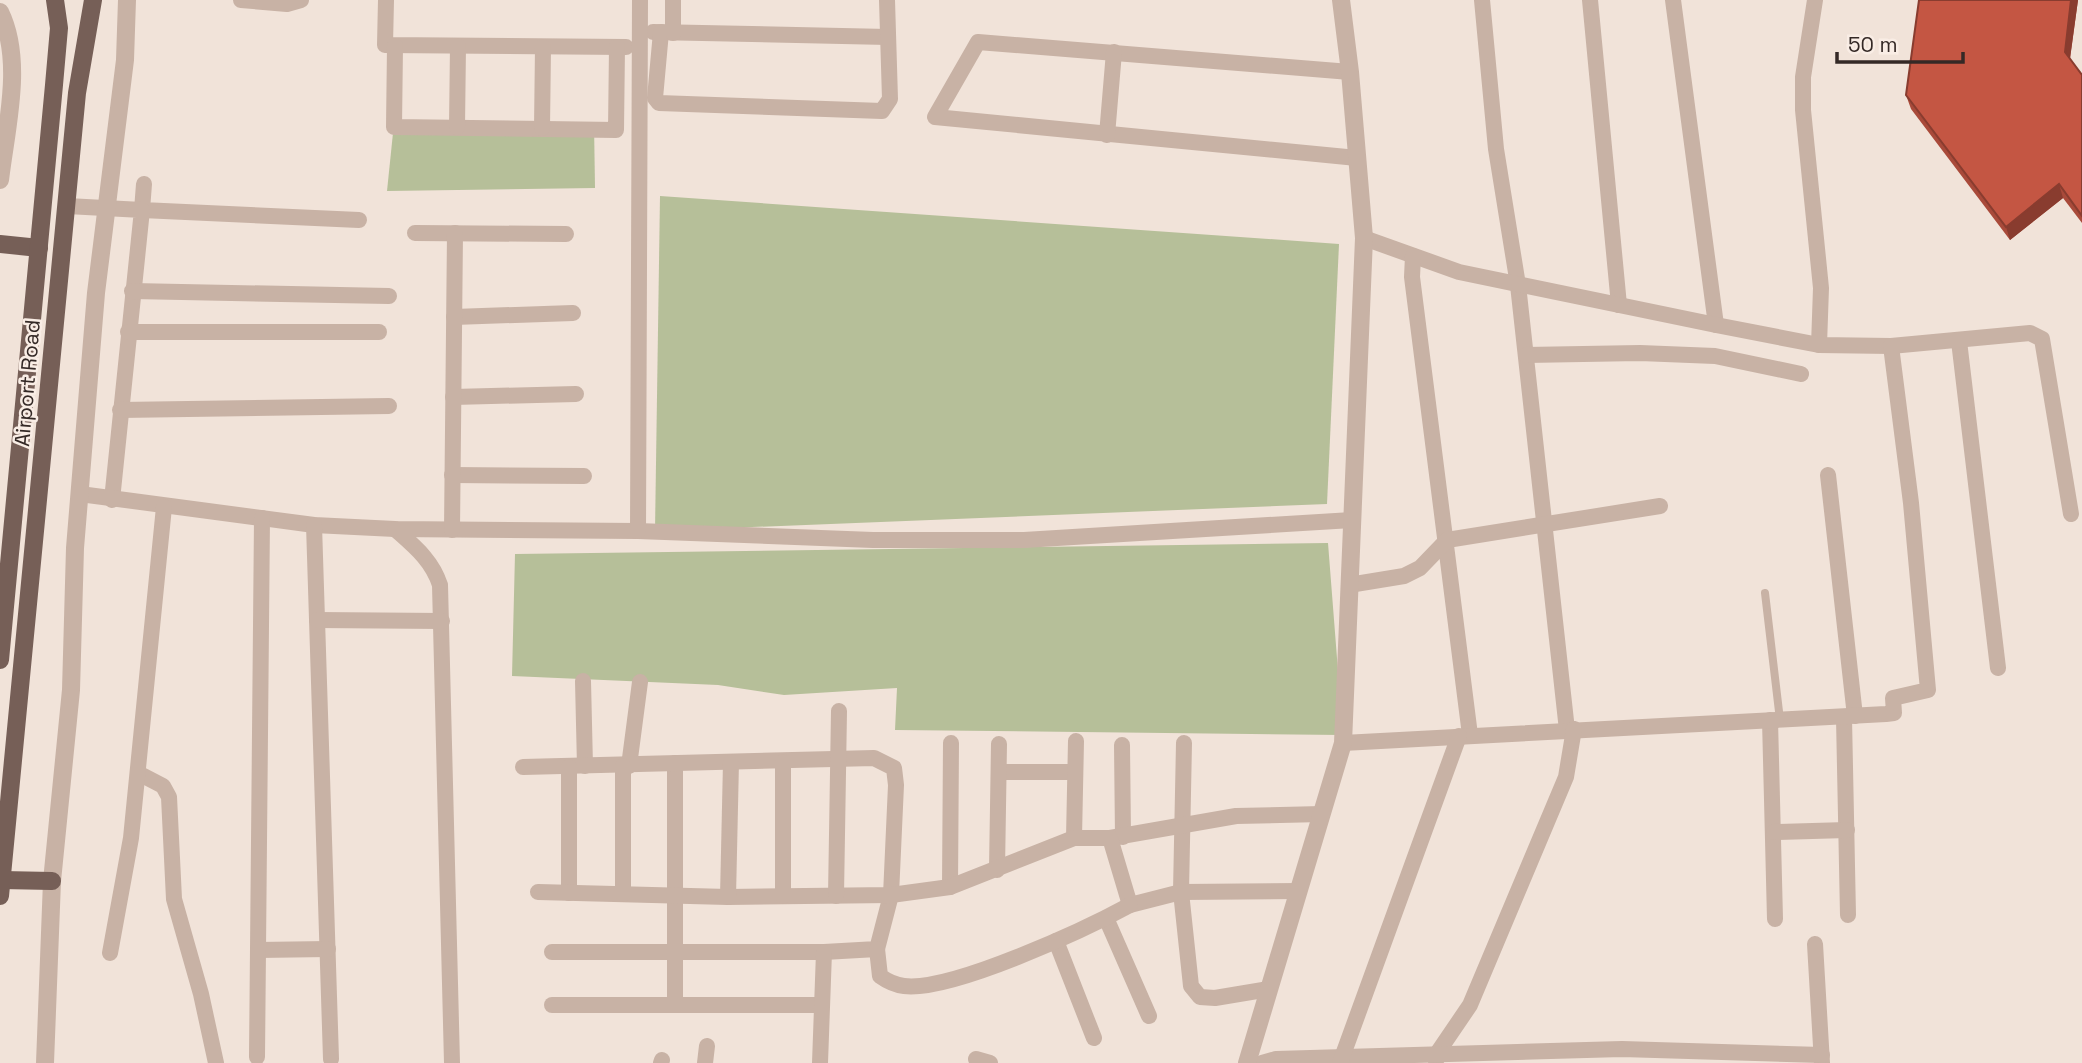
<svg xmlns="http://www.w3.org/2000/svg" width="2082" height="1063" viewBox="0 0 2082 1063" font-family="'Space Grotesk',sans-serif">
<style>
.green{fill:#b6bf99}
.lines{fill:none;stroke-linecap:round;stroke-linejoin:round}
.service{stroke:#c8b2a5;stroke-width:8}
.minor{stroke:#c8b2a5;stroke-width:16}
.tertiary{stroke:#c8b2a5;stroke-width:18}
.primary{stroke:#765f57;stroke-width:18}
.wall{fill:#a94a3a}
.shaded-wall{fill:#893c2f}
.building{fill:#c45643;stroke:#893c2f;stroke-width:2}
.labels{text-anchor:middle;dominant-baseline:central;stroke-width:5;stroke-linejoin:round;paint-order:stroke}
.street-label{font-size:21px;fill:#342926;stroke:#f9ede5}
</style>
<rect width="100%" height="100%" fill="#f1e3d9"/>
<g class="green">
<polygon points="594,124 595,188 387,191 393,133"/>
<polygon points="660,196 1339,244 1327,504 655,531"/>
<polygon points="1328,543 1343,735 895,730 897,688 784,695 718,685 512,676 515,554"/>
</g>
<g class="lines">
<polyline class="service" points="1765,593 1780,720"/>
<g class="minor">
<polyline points="241,0 287,4 301,0"/>
<polyline points="386,0 385,45 626,47"/>
<polyline points="1482,0 1496,149 1518,285 1567,730"/>
<polyline points="1590,0 1619,305"/>
<polyline points="1673,0 1716,325"/>
<polyline points="1815,0 1803,77 1803,110 1821,288 1819,345"/>
<polyline points="653,32 888,37"/>
<polyline points="661,32 655,98 659,103 882,111 890,99 887,0"/>
<polyline points="673,33 673,0"/>
<polyline points="395,46 394,127 616,130 617,47"/>
<polyline points="1350,72 978,42 935,117 1357,158"/>
<polyline points="457,127 458,46"/>
<polyline points="542,128 543,47"/>
<polyline points="1107,135 1114,52"/>
<polyline points="144,184 142,210 359,220"/>
<polyline points="67,206 142,210 112,500"/>
<polyline points="415,233 566,234"/>
<polyline points="1364,238 1459,272 1716,325 1819,345 1891,346"/>
<polyline points="1413,256 1412,277 1470,735"/>
<polyline points="132,291 389,296"/>
<polyline points="454,317 573,313"/>
<polyline points="128,332 379,332"/>
<polyline points="1959,341 1998,668"/>
<polyline points="1526,355 1640,353 1715,356 1801,374"/>
<polyline points="453,397 576,394"/>
<polyline points="120,410 389,406"/>
<polyline points="452,475 584,476"/>
<polyline points="1828,475 1855,716"/>
<polyline points="80,494 314,525 395,529 638,531 873,540 1024,540 1352,520"/>
<polyline points="314,525 331,1059"/>
<path d="M395 529C414 546 432 560 440 585L452 1063"/>
<polyline points="452,530 455,233"/>
<polyline points="638,531 640,0"/>
<polyline points="1349,585 1404,576 1420,568 1447,540 1660,506"/>
<polyline points="317,620 442,621"/>
<polyline points="583,681 585,766"/>
<polyline points="1844,718 1848,915"/>
<polyline points="1770,720 1775,919"/>
<polyline points="1184,743 1181,892 1191,986 1200,997 1215,998 1269,989"/>
<polyline points="1343,743 1886,714 1894,713 1893,698 1928,690 1911,503 1891,346 2030,333 2042,339 2071,514"/>
<polyline points="1122,745 1123,837"/>
<polyline points="675,763 675,1004"/>
<polyline points="629,766 640,682"/>
<polyline points="523,767 874,758 894,768 896,785 891,895 877,949 824,952 552,952"/>
<polyline points="569,767 569,893"/>
<polyline points="999,772 1075,772"/>
<polyline points="138,773 163,786 169,797 174,899 201,994 216,1063"/>
<polyline points="1774,832 1847,830"/>
<polyline points="1074,838 1076,741"/>
<polyline points="1110,838 1236,816 1322,814"/>
<polyline points="997,870 999,744"/>
<polyline points="950,887 951,743"/>
<polyline points="538,892 728,897 891,895 950,887 1074,838 1110,838 1130,905 1181,892 1299,891"/>
<polyline points="623,894 623,766"/>
<polyline points="783,896 783,762"/>
<polyline points="836,896 839,711"/>
<polyline points="728,897 731,762"/>
<polyline points="1106,918 1149,1016"/>
<polyline points="1056,941 1094,1038"/>
<polyline points="1815,944 1822,1063"/>
<path d="M877 949 880 976C887 981 895 985 904 986 951 992 1086 929 1130 905"/>
<polyline points="258,950 328,949"/>
<polyline points="110,953 131,838 164,507"/>
<polyline points="552,1005 822,1005"/>
<polyline points="257,1057 262,518"/>
<polyline points="976,1059 990,1063"/>
<polyline points="1436,1061 1436,1055 1470,1005 1566,777 1574,729"/>
<polyline points="661,1063 662,1060"/>
<polyline points="705,1063 707,1046"/>
<polyline points="820,1063 824,952"/>
<polyline points="1262,1063 1276,1059 1622,1049 1822,1055"/>
<polyline points="1340,1063 1459,736"/>
</g>
<g class="tertiary">
<path d="M0 12C24 61 6 128 0 180"/>
<polyline points="45,1063 52,881 71,690 75,548 96,293 125,60 127,0"/>
<polyline points="1247,1063 1343,743 1364,238 1350,72 1341,0"/>
</g>
<g class="primary">
<polyline points="0,244 39,248"/>
<polyline points="0,660 54,85 59,28 55,0"/>
<polyline points="2,880 52,881"/>
<polyline points="0,896 77,93 93,0"/>
</g>
</g>
<polygon class="wall" points="1919,0 2078,0 2070,59 2082,75 2082,223 2063,198 2010,240 1911,109 1906,95"/>
<g class="shaded-wall">
<polygon points="2071,0 2078,0 2069,65 2065,52"/>
<polygon points="2059,184 2063,198 2010,240 2006,227"/>
</g>
<polygon class="building" points="1919,0 2071,0 2065,52 2082,75 2082,216 2059,184 2006,227 1906,95"/>
<g class="labels">
<g class="street-label">
<text transform="translate(27 383) rotate(-85)">Airport Road</text>
</g>
</g>
<path d="M1837 52v10h126v-10" fill="none" stroke="#342926" stroke-width="3.5"/>
<text x="1848" y="52" font-size="21" fill="#342926" stroke="#f9ede5" stroke-width="5" paint-order="stroke">50 m</text>
</svg>
